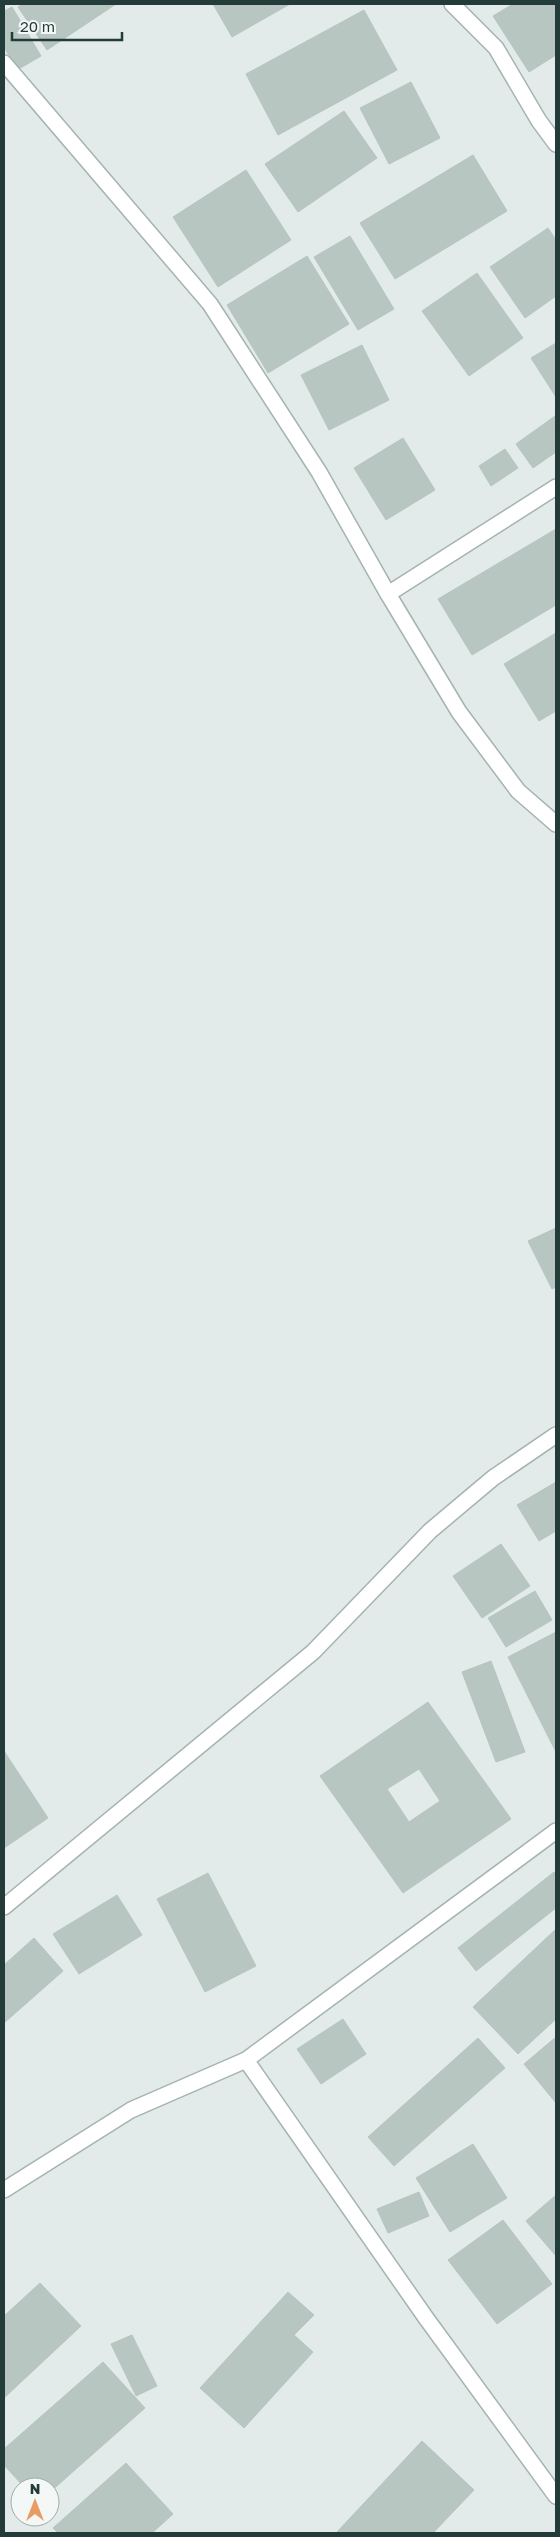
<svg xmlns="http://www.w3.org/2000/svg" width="560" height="2537" viewBox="0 0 560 2537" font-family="'Golos Text',sans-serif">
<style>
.building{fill:#b8c6c2;stroke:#b5c5c1;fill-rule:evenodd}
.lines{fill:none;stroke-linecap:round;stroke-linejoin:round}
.minor-casing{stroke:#a5b3b1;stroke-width:18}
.minor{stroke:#fff;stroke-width:15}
</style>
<rect width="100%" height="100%" fill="#e2ebe9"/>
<g class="building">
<polygon points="23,4 116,4 47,50 18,7"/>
<polygon points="213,4 290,4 232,37"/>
<polygon points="513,4 556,4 556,55 529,72 493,16"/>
<polygon points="12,7 41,56 17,70 4,47 4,11"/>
<polygon points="364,10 397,70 278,135 246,74"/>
<polygon points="411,82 440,138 389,164 360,108"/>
<polygon points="344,111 377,158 298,212 265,164"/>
<polygon points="473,155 507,211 395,279 360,223"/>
<polygon points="246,170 291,240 218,287 173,217"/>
<polygon points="548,228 556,240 556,296 525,318 490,267"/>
<polygon points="350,236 394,309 358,330 314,257"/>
<polygon points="307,256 349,324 268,373 227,305"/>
<polygon points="477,273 523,338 469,376 422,311"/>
<polygon points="556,343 556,397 531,358"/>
<polygon points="362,345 389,400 329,430 301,375"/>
<polygon points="555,416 556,452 533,468 516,444"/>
<polygon points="403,438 435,490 386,520 354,468"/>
<polygon points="505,449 518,468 491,486 479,466"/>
<polygon points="556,529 556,605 472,655 438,599"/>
<polygon points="556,633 556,711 539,721 504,664"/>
<polygon points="556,1228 556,1287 552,1289 528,1241"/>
<polygon points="556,1482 556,1531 539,1541 517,1505"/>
<polygon points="501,1544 530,1586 482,1618 453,1576"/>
<polygon points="535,1591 552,1620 506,1647 488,1618"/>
<polygon points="556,1632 556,1752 508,1657"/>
<polygon points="491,1661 525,1752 496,1762 462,1672"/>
<path d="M428 1702 511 1819 403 1893 320 1776ZM419 1769 440 1801 409 1822 387 1789Z"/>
<polygon points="4,1751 48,1818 4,1848"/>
<polygon points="554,1872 556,1875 556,1908 476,1971 458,1948"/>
<polygon points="208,1873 256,1966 205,1992 157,1899"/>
<polygon points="117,1895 142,1935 79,1974 53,1934"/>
<polygon points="556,1929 556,2019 518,2054 473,2007"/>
<polygon points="34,1938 63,1971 4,2023 4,1965"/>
<polygon points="343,2019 366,2054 321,2084 297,2049"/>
<polygon points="556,2037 556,2103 524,2064"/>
<polygon points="478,2038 505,2068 394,2166 368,2137"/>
<polygon points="473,2144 507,2198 450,2232 416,2178"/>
<polygon points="419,2192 429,2216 388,2233 377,2209"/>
<polygon points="556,2195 556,2256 526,2221"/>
<polygon points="503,2220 552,2284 497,2324 448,2260"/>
<polygon points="40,2283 81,2326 4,2398 4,2316"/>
<polygon points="288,2292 314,2315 294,2335 313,2352 244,2428 200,2388"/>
<polygon points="132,2335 157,2386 136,2396 111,2344"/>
<polygon points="103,2362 145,2408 50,2492 50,2487 24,2487 4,2465 4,2449"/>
<polygon points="422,2441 474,2490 433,2533 339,2533 337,2532"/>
<polygon points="126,2463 173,2514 152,2533 58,2533 53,2528"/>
</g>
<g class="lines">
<g class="minor-casing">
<g id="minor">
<polyline points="452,4 496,48 539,121 556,144"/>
<polyline points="4,63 210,304 319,472 388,594 459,712 518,791 556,824"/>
<polyline points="388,594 556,487"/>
<polyline points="556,1831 246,2060 426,2318 556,2496"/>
<polyline points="4,1907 313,1652 430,1531 493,1478 556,1435"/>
<polyline points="4,2190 131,2110 246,2060"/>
</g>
</g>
<use href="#minor" class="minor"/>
</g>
<rect width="560" height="2537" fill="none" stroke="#233b39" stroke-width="10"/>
<g transform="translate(35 2502)"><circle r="24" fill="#f3f8f6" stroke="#a0acaa"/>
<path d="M0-4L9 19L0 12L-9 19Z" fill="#e89b63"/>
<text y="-8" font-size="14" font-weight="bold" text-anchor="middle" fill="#233b39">N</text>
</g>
<path d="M12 32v8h110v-8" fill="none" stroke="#233b39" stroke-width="2.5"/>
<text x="20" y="32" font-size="15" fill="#233b39" stroke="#f3f8f6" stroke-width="4" paint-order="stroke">20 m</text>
</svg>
